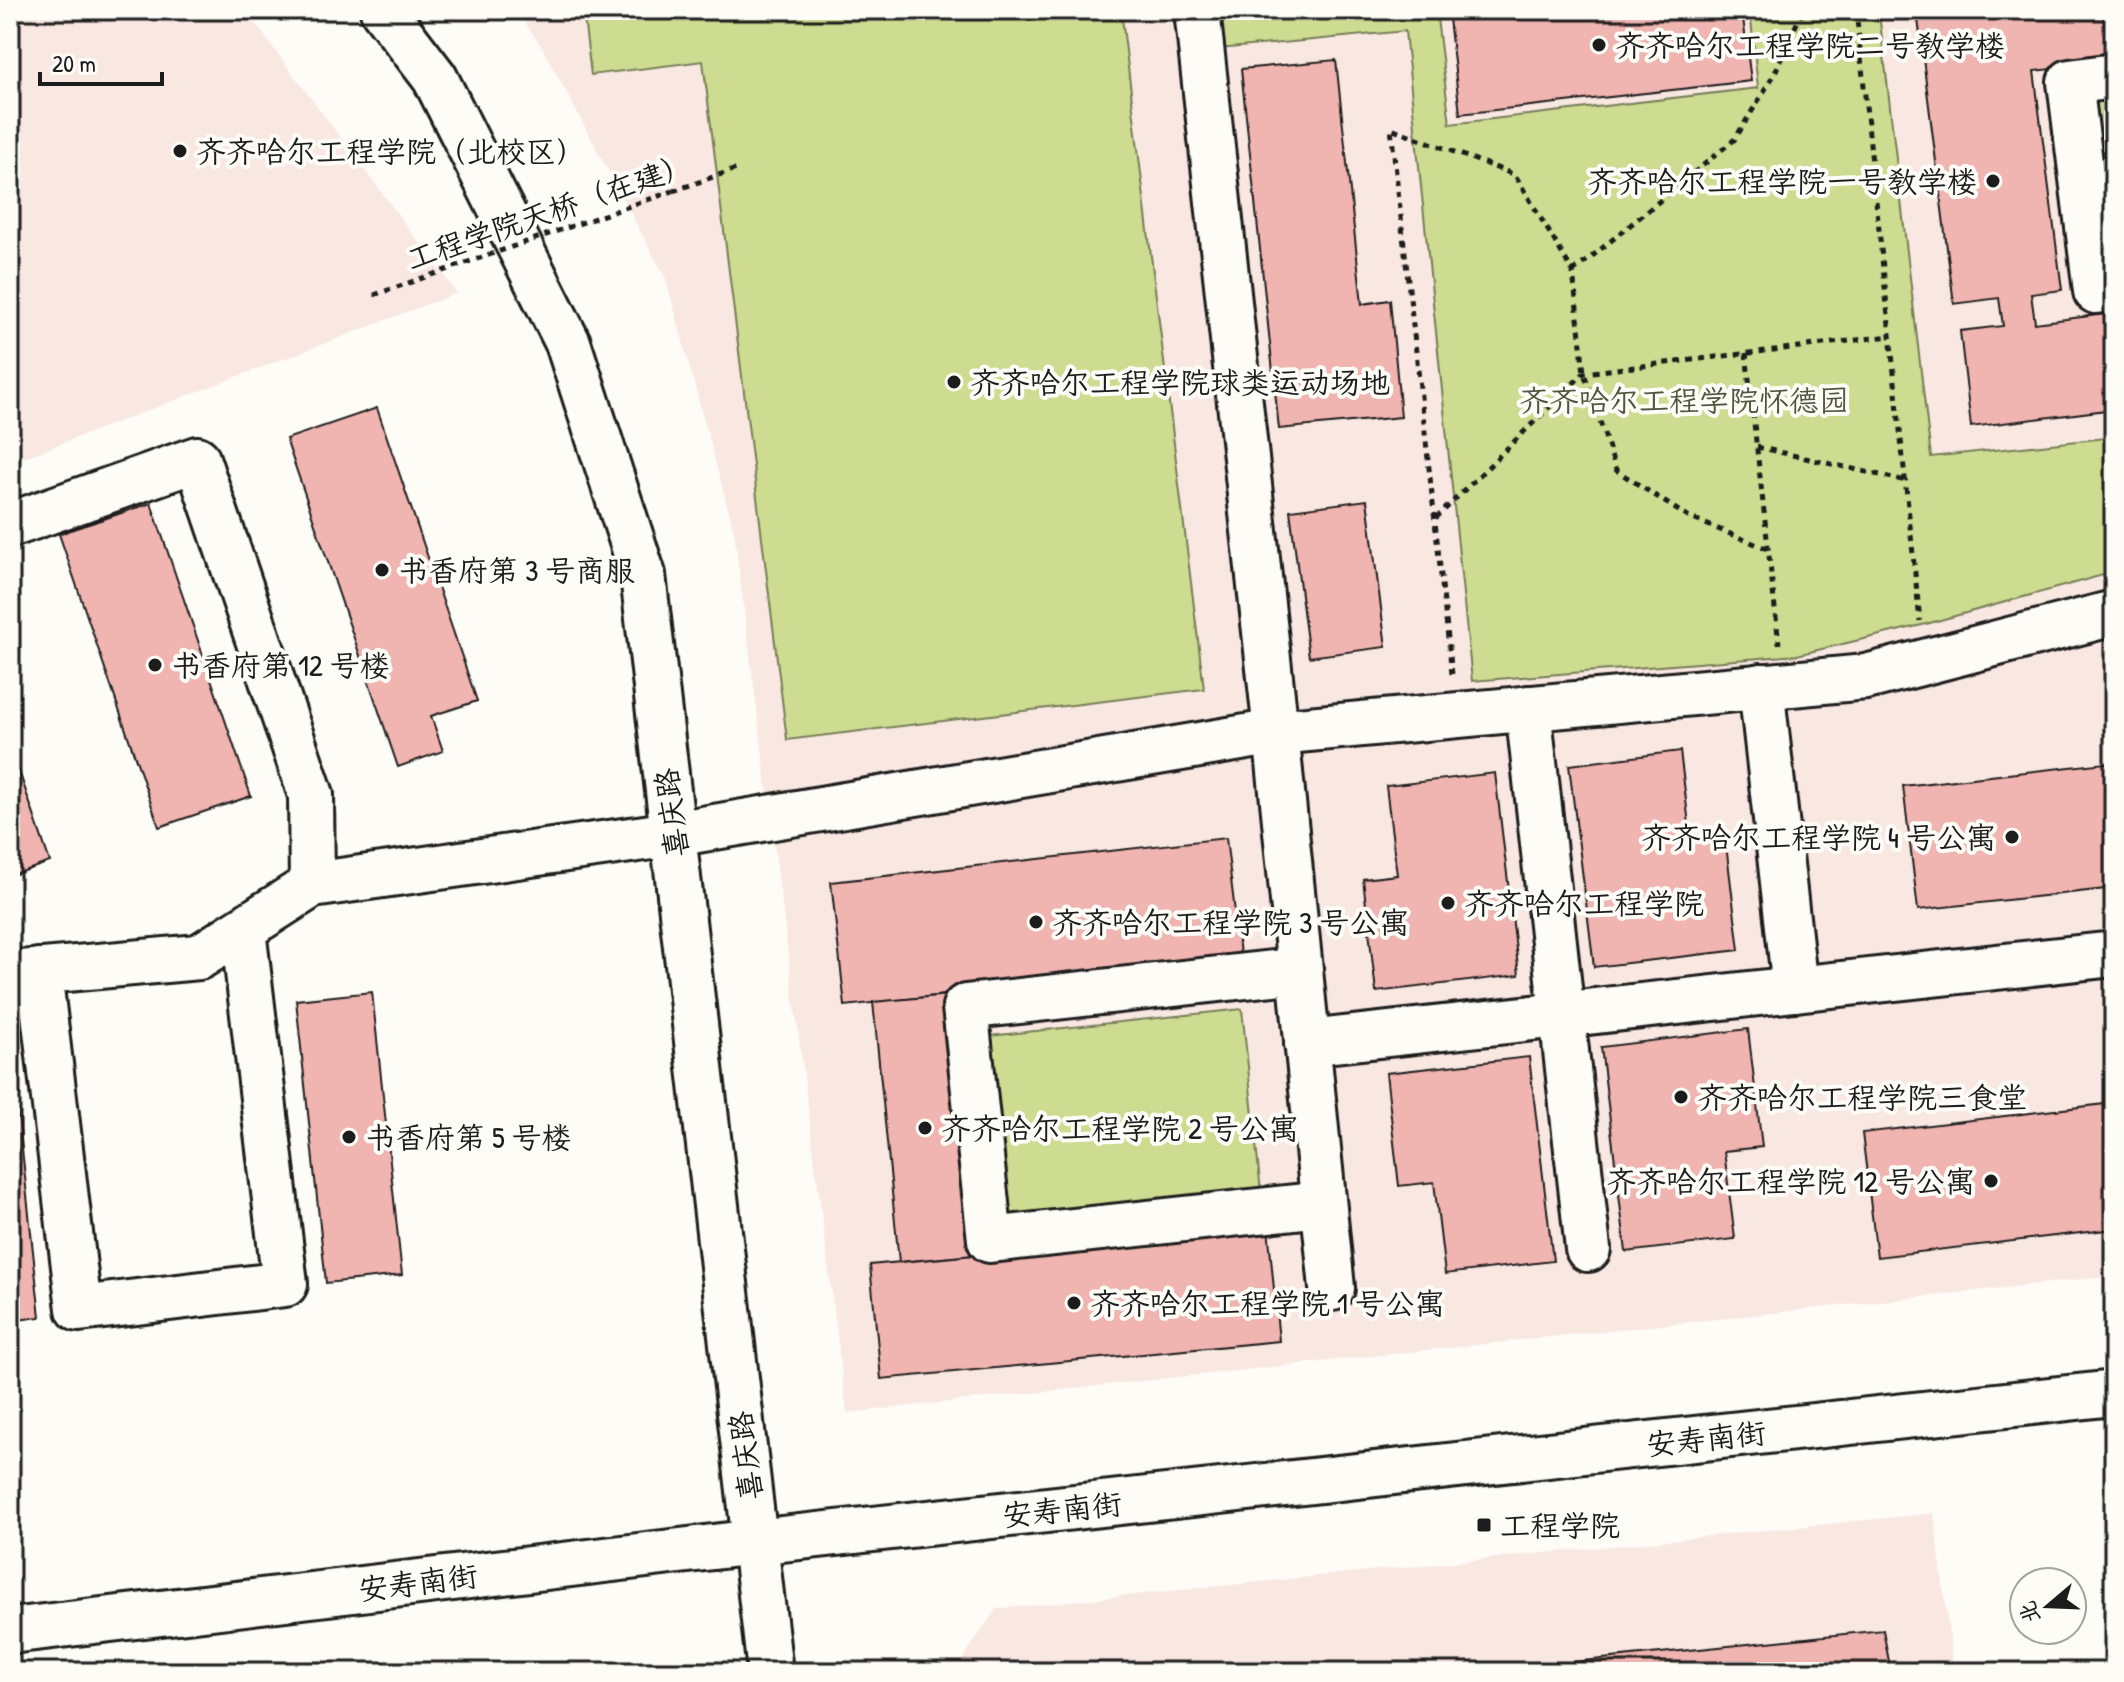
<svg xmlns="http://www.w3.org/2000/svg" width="2124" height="1682" viewBox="0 0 2124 1682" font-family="'Patrick Hand','LXGW WenKai TC',sans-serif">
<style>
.built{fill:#f9e7e2}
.green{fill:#cddc90;stroke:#747c56;stroke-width:2}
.building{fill:#f1b5b1;stroke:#1c1c1c;stroke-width:2}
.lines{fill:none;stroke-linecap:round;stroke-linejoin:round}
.street-casing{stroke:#1c1c1c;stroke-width:50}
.secondary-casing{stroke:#1c1c1c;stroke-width:50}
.path{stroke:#1c1c1c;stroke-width:5;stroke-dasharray:6 6;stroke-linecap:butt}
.street{stroke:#fdfcf7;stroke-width:44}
.secondary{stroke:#fdfcf7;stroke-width:44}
.path-bridge{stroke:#1c1c1c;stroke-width:5;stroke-dasharray:6 6;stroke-linecap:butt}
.poi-dot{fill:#1c1c1c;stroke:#fdfcf7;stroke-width:3}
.labels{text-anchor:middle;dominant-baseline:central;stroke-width:8;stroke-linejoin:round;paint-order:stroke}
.poi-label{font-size:30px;fill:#1c1c1c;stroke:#fdfcf7;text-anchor:start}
.street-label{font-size:30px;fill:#1c1c1c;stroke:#fdfcf7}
.park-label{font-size:30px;fill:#51563f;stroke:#fdfcf7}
</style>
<rect width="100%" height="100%" fill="#fdfcf7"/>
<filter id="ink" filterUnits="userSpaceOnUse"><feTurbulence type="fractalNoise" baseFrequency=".0125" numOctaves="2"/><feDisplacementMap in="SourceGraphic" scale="16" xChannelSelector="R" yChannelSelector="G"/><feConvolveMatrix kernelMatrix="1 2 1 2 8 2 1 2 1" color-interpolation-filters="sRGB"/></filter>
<g filter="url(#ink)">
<g class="built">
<polygon points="10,10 245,10 457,293 10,463"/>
<polygon points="516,10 2114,10 2114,1276 847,1413 734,531 666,279 542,47"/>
<polygon points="1934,1513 1954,1672 954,1672 996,1609"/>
</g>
<g class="green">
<polygon points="583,10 1121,10 1204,689 787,740 703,61 591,75"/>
<polygon points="1214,10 1436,10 1450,124 1758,88 1750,10 1900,10 1879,13 1931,457 2114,437 2114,572 1926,624 1797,655 1472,681 1405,31 1219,49"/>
<polygon points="2114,97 2114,267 2088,101"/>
<polygon points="1242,1009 1261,1192 999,1220 980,1037"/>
</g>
<g class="building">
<polygon points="1448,10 1742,10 1751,81 1460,114"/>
<polygon points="1957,10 2103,10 2109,62 2034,71 2062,290 2031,294 2035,323 2114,313 2114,409 1971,427 1960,331 2003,326 1999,298 1954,304 1918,19 1958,14"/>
<polygon points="1336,60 1362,304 1390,300 1401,417 1279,429 1241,69"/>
<polygon points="377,408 477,701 431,716 443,751 398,767 286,439"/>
<polygon points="1367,500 1386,647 1309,657 1290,510"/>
<polygon points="151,503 251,796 159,827 59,534"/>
<polygon points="10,745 50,862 10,876"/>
<polygon points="1680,751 1691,841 1725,837 1739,950 1594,967 1569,765"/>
<polygon points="2114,762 2114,888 1918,910 1903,786"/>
<polygon points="1495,773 1519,975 1376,992 1363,879 1397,875 1386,786"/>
<polygon points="1226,838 1241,962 845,1006 831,882"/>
<polygon points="372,992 402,1275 326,1283 296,1000"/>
<polygon points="949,995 976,1255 899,1262 873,1002"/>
<polygon points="1748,1029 1762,1147 1724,1151 1735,1239 1626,1252 1601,1047"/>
<polygon points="10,1037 40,1317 10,1321"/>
<polygon points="1529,1057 1553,1261 1445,1274 1434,1182 1399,1186 1386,1073"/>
<polygon points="2114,1103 2114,1229 1877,1257 1862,1133"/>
<polygon points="1268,1227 1279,1341 881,1379 870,1265"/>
<polygon points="1883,1630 1891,1672 1576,1672 1574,1662"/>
</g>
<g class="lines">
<g class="street-casing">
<g id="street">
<polyline points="1197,10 1276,732 1866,677 2114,613"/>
<polyline points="2114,76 2070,82 2096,291 2114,289"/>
<polyline points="10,525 197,459 311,795 312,885"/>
<polyline points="1528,708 1588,1249"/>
<polyline points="1300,970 965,1007 990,1240 1323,1204"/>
<polyline points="39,971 79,1309 285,1284 243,930"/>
<polyline points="10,974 199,957 312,885 673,834 1276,732 1332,1288"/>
<polyline points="1795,989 2114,954"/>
<polyline points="1307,1043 1795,989 1761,686"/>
</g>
</g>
<g class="secondary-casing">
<g id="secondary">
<polyline points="383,10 435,78 568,343 643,575 770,1672"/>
<polyline points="10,1631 755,1542 2114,1393"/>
</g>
</g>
<g class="path">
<polyline points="1856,10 1920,621"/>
<polyline points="673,191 739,168"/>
<polyline points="1573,272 1735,139 1774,75 1800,16 1807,10"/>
<polyline points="374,295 431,275"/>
<polyline points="1746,353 1779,644"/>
<polyline points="1757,447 1906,481"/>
<polyline points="1436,518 1584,373 1890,336"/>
<polyline points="1452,674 1391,128 1515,175 1573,272 1584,373 1616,470 1688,517 1768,549"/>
</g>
<use href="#street" class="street"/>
<use href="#secondary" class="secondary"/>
<polyline class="path-bridge" points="431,275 673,191"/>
</g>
</g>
<g class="poi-dot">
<circle cx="1599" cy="45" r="8"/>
<circle cx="180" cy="151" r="8"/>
<circle cx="1993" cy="181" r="8"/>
<circle cx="954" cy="382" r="8"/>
<circle cx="382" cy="570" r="8"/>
<circle cx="155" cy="665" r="8"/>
<circle cx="2012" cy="837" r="8"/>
<circle cx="1448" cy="903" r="8"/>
<circle cx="1036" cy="922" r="8"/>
<circle cx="1681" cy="1097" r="8"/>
<circle cx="925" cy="1128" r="8"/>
<circle cx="349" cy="1137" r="8"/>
<circle cx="1991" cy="1181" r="8"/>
<circle cx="1074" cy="1303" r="8"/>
<rect x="1476" y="1517" width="16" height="16" rx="4"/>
</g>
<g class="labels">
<g class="poi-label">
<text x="1615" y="45">齐齐哈尔工程学院二号教学楼</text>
<text x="196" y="151">齐齐哈尔工程学院（北校区）</text>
<text x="1977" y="181" text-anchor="end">齐齐哈尔工程学院一号教学楼</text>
<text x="970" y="382">齐齐哈尔工程学院球类运动场地</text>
<text x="398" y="570">书香府第 3 号商服</text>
<text x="171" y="665">书香府第 12 号楼</text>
<text x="1996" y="837" text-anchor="end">齐齐哈尔工程学院 4 号公寓</text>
<text x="1464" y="903">齐齐哈尔工程学院</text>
<text x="1052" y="922">齐齐哈尔工程学院 3 号公寓</text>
<text x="1697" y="1097">齐齐哈尔工程学院三食堂</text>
<text x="941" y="1128">齐齐哈尔工程学院 2 号公寓</text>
<text x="365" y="1137">书香府第 5 号楼</text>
<text x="1975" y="1181" text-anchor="end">齐齐哈尔工程学院 12 号公寓</text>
<text x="1090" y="1303">齐齐哈尔工程学院 1 号公寓</text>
<text x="1500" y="1525">工程学院</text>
</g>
<g class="street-label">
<text transform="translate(549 211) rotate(-19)">工程学院天桥（在建）</text>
<text transform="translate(671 813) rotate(-97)">喜庆路</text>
<text transform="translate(1706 1438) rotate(-6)">安寿南街</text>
<text transform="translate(745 1456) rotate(-97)">喜庆路</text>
<text transform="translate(1062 1509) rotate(-6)">安寿南街</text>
<text transform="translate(418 1582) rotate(-7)">安寿南街</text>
</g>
<g class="park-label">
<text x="1684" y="400">齐齐哈尔工程学院怀德园</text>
</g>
</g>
<rect width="2124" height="1682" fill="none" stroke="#fdfcf7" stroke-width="40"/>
<rect x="20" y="20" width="2084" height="1642" fill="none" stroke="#1c1c1c" stroke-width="3" filter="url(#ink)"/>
<g transform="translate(2048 1606) rotate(251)"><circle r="38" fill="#fdfcf7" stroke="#a3a29f" stroke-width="2"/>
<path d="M0-6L14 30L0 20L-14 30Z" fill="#1c1c1c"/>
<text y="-12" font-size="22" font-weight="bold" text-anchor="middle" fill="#1c1c1c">北</text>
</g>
<path d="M40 72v12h122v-12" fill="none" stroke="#1c1c1c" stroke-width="4"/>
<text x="52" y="72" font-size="24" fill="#1c1c1c" stroke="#fdfcf7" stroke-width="6" paint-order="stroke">20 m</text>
</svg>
